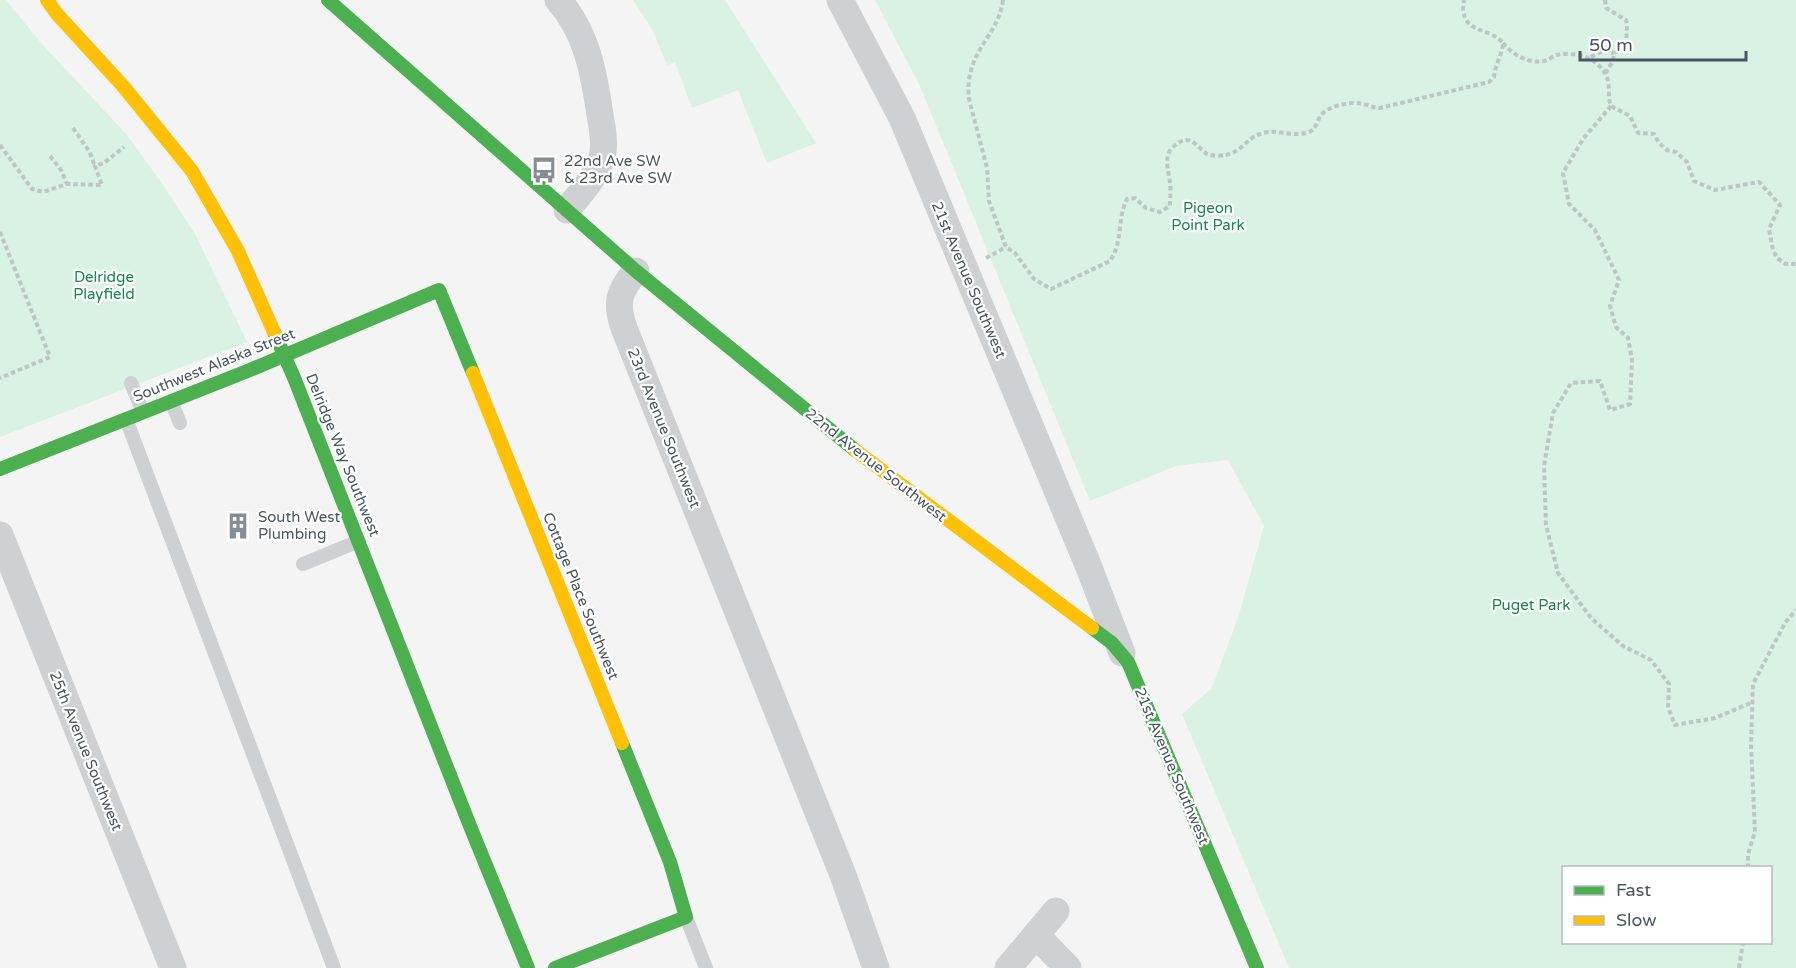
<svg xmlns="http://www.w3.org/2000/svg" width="1796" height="968" viewBox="0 0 1796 968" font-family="'Varela Round',sans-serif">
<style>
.green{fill:#d9f2e3;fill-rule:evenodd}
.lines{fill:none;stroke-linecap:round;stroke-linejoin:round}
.path{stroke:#bcc7c4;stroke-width:4;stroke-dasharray:4.5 3;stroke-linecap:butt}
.lane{stroke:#ced0d2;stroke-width:14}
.street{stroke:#ced0d2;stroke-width:27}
.fast{stroke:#4caf50;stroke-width:14}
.slow{stroke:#ffc107;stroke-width:14}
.labels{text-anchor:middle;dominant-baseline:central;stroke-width:4.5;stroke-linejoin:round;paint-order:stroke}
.poi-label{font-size:15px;fill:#4a5661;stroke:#fff;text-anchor:start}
.park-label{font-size:15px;fill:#17864f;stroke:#fff}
.street-label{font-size:15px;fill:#4a5661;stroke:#fff}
</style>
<rect width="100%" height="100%" fill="#f4f4f4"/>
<g class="green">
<polygon points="0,0 6,0 41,43 127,135 163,185 195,234 247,342 0,437"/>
<polygon points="633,0 725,0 816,143 767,163 738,90 692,108 675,62 667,65 653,31"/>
<path d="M875 0H1796V968H1289L1182 714 1212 688 1238 618 1264 526 1228 460 1176 466 1090 501 920 86ZM1564 868H1770V942H1564Z"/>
</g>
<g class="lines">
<g class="path">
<path d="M1003 0C998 38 964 51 969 99L987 168 989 201 1006 247 1015 253 1034 279 1051 289 1110 261C1123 243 1117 218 1127 199L1135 198 1146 208 1160 212 1170 206C1170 198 1171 190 1170 183 1169 171 1163 158 1172 148 1190 130 1196 147 1207 154 1212 156 1220 156 1225 155 1241 153 1247 138 1260 134 1274 128 1291 137 1306 133 1317 131 1316 120 1323 113 1332 105 1352 101 1363 104 1369 105 1373 108 1380 108L1489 82 1494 77C1495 65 1502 55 1503 43 1489 26 1458 35 1464 0"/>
<polyline points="1605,0 1606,8 1626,20 1627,25 1626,47 1614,53 1613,61 1605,74"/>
<path d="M1503 43C1513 55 1529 64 1544 61 1549 60 1553 56 1557 55 1575 51 1597 57 1606 75 1611 85 1607 96 1611 106L1630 116 1638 133 1654 134 1659 143 1667 150 1676 152 1687 162 1694 181 1715 190 1759 182 1780 205 1769 229 1773 250 1777 258 1786 264H1796"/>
<polyline points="1591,57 1604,50 1614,53"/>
<polyline points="1611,106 1583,139 1563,173 1569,204 1595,230 1619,280 1610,306 1616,327 1628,338 1632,360 1630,404 1610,410 1600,381 1571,383 1553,413 1544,466 1546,525 1558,573 1591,618 1623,646 1651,660 1669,684 1668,707 1675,725 1715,718 1753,702"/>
<polyline points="73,128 89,151 95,166"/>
<polyline points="0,145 32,189 43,192 67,184 102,185 95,166 104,163 124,147"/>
<polyline points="50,156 61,170 67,184"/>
<polyline points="0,232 50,357 0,378"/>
<polyline points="986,258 1006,247"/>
<polyline points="1748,868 1748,854 1755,832 1751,745 1753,684 1785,623 1796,610"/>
<polyline points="1739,968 1743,942"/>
</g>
<g class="lane">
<polyline points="131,383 143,412"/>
<polyline points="171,401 180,423"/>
<polyline points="126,419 334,968"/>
<polyline points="303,564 359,541"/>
<polyline points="686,917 706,968"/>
</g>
<g class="street">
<path d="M558 0C587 32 594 74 600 115 602 127 605 140 603 152 600 174 580 193 567 210"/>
<polyline points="840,0 902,118 1088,565 1122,653"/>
<path d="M636 271C619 291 615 302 624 328L843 875 876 968"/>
<polyline points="0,535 173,968"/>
<polyline points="1036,935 1068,968"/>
<polyline points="1008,968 1056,911"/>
</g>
<g class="fast">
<polyline points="328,0 636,271 855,450"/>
<polyline points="274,332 295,380 470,826 528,968"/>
<polyline points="0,469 250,370 439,290 473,373"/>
<polyline points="1092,628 1112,643 1128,662 1257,968"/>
<polyline points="555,968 686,917 670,862 622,743"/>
</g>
<g class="slow">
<polyline points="47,0 57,14 123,86 192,171 238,251 274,332"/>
<polyline points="473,373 622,743"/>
<polyline points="855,450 1092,628"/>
</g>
</g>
<defs>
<g id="bus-bare" transform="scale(2.07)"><path d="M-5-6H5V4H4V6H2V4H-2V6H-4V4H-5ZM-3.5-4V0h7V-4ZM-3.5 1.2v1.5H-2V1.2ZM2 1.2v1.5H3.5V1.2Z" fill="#868d94" stroke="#fff" stroke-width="2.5" paint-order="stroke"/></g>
<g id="building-bare" transform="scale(2.07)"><path d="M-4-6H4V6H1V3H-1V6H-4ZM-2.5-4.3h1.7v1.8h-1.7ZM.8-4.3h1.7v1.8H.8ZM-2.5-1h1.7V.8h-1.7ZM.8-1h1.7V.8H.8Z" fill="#868d94" stroke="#fff" stroke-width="2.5" paint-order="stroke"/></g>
</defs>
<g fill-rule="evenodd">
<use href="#bus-bare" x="544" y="170"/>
<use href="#building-bare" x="238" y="526"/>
</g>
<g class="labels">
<g class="poi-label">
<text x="564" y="161">22nd Ave SW<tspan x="564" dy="17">&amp; 23rd Ave SW</tspan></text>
<text x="258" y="517">South West<tspan x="258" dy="17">Plumbing</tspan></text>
</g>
<g class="park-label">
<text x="1208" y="208">Pigeon<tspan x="1208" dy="17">Point Park</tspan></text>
<text x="104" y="277">Delridge<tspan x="104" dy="17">Playfield</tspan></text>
<text x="1531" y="605">Puget Park</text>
</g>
<g class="street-label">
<text transform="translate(969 280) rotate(67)">21st Avenue Southwest</text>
<text transform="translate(214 365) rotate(-22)">Southwest Alaska Street</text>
<text transform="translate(664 428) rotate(68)">23rd Avenue Southwest</text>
<text transform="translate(343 455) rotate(68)">Delridge Way Southwest</text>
<text transform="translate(876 465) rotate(38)">22nd Avenue Southwest</text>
<text transform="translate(581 596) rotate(68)">Cottage Place Southwest</text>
<text transform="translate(86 751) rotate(68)">25th Avenue Southwest</text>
<text transform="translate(1172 766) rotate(67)">21st Avenue Southwest</text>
</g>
</g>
<rect x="1562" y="866" width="210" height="78" fill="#ffffff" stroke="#b7bbc0" stroke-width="1.5"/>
<rect x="1574" y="886" width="30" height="9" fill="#4caf50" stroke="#b7bbc0" stroke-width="1.5"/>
<text x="1616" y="896" font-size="18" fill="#4a5661">Fast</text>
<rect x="1574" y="916" width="30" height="9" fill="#ffc107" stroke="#b7bbc0" stroke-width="1.5"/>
<text x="1616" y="926" font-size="18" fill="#4a5661">Slow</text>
<path d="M1580 51v9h166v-9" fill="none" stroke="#4a5661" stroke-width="3"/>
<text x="1589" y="51" font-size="18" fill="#4a5661" stroke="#ffffff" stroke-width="4.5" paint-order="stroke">50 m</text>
</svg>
